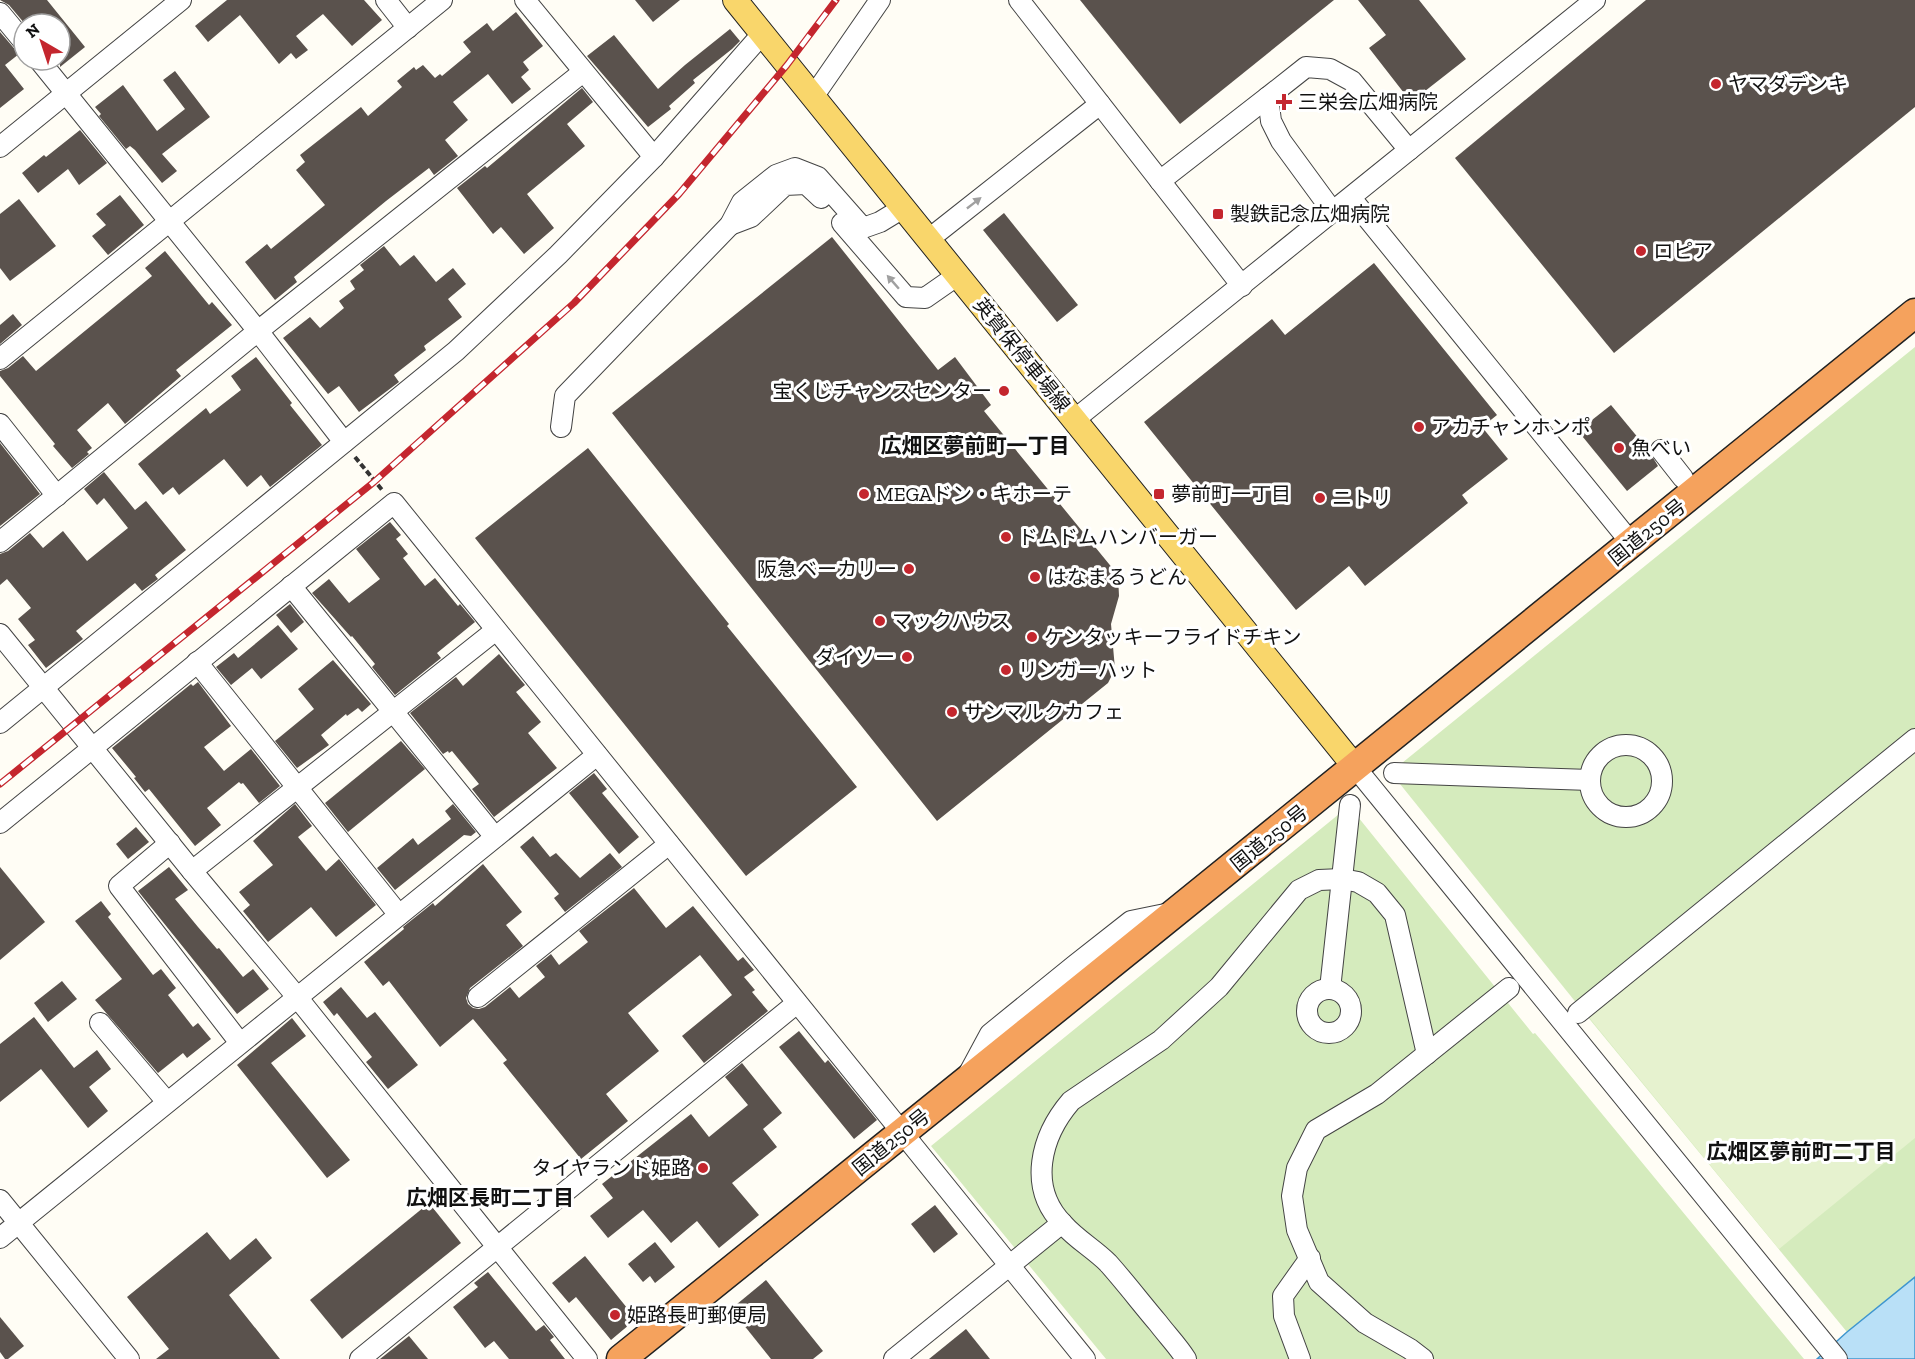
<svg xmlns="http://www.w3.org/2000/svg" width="1915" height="1359" viewBox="0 0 1915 1359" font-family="'Zilla Slab','Noto Sans JP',serif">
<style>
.green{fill:#d5ebbd}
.pitch{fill:#e6f2cf}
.water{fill:#b9e0f7;stroke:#3f96cf;stroke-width:1.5}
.building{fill:#5a524d}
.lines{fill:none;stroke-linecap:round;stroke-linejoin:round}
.minor-casing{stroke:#444;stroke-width:22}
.major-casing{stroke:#222;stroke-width:26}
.highway-casing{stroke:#222;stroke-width:31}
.path{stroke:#333;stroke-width:4;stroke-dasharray:6 3;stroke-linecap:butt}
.minor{stroke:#fff;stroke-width:20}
.major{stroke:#f9d66b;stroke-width:24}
.highway{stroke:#f5a25d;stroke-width:28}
.rail-casing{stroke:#c4262e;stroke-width:7}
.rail{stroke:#fff;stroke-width:4.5;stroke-dasharray:14;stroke-linecap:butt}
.oneway{fill:#a0a0a0}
.poi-dot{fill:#c4262e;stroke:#fff;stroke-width:2}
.labels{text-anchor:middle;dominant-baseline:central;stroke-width:6;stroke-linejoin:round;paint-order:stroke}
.poi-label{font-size:20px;fill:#111;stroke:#fff;text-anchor:start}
.street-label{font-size:20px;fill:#111;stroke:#fff}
.neighbourhood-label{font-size:21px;font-weight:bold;fill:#111;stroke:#fff}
</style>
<rect width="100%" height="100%" fill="#fffdf5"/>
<g class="green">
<polygon points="1915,347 1915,1277 1847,1332 1582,1010 1400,784 1402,763"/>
<polygon points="1344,810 1354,812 1533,1034 1535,1033 1546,1046 1804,1359 1106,1359 931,1146"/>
</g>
<polygon class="pitch" points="1915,746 1915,1138 1779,1249 1587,1015"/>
<polygon class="water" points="1915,1277 1915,1359 1817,1359 1847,1332"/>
<g class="building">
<polygon points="0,0 47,0 85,47 60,67 60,24 25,24 9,5"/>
<polygon points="227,0 364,0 382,20 352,46 323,14 296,36 308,50 296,59 291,53 279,64 240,15 208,42 195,26"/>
<polygon points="635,0 680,0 653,22"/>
<polygon points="1080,0 1334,0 1180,124"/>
<polygon points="1358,0 1419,0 1466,59 1411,102 1369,48 1386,35"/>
<polygon points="1646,0 1915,0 1915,107 1614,353 1455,158"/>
<polygon points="516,12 543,46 523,62 529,70 521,77 531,89 512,104 488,74 453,102 468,120 445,140 458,156 434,175 429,168 386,201 294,277 297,282 275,300 245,262 267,244 271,249 325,205 296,170 305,162 300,155 361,107 368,116 402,87 397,81 414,67 416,70 423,65 435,78 440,74 442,76 471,52 463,42 487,23 493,31"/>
<polygon points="730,29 740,41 732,49 693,80 695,83 669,106 671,109 648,127 587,56 614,35 658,89 685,65"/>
<polygon points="0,32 19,54 5,65 24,89 0,108"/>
<polygon points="175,71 210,117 162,154 177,171 162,183 135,150 130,146 126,149 99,116 101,114 95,107 123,85 157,131 185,109 163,80"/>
<polygon points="582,88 593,102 567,124 585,146 527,194 554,228 524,254 501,227 493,234 457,188 485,166 487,168"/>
<polygon points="80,130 107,163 79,185 68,169 38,193 22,173 44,155 46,157"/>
<polygon points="120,195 144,225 108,255 92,236 106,225 96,214"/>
<polygon points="19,199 56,246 10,281 0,268 0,214"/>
<polygon points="1004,213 1078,305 1057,322 983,230"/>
<polygon points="832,237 938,370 955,357 991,405 984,411 1118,575 1119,596 1111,624 1115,669 1108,683 937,821 612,413"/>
<polygon points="384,246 400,266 414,255 436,282 453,268 466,284 448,299 462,317 424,346 426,350 394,375 399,382 359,412 339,386 328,394 283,338 310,317 320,328 344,308 339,301 355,289 350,281 364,270 360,265"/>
<polygon points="165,251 209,305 212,302 232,325 176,370 181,376 125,424 108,403 77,430 92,448 87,452 89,454 72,468 53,446 55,444 0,376 0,371 8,368 23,356 36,371 152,276 145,268"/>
<polygon points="1374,263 1497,415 1482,427 1508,459 1462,495 1468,503 1365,586 1349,566 1296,610 1144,422 1272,319 1285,335"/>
<polygon points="13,314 22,325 0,344 0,325"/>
<polygon points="256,357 292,403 290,405 322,445 270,487 261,475 247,487 224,459 179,495 173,487 163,495 138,464 206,408 210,414 241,390 231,376"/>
<polygon points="1611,405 1649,451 1658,466 1627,491 1578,431"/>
<polygon points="0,443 40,494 0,526"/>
<polygon points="588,448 729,624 727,626 857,787 746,876 475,538"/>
<polygon points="104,472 135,510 146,501 186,550 155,575 158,579 142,591 135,583 76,631 83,639 46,668 28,645 35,640 18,619 31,608 7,579 0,585 0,554 8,551 30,533 43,548 63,531 87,561 128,528 104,498 97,505 84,489"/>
<polygon points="390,522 401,535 396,539 408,554 403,558 425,586 435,578 458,606 460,604 475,622 437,653 441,658 395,695 372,667 375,664 352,636 351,637 312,593 329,579 349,603 380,579 356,549"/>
<polygon points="290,604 304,622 291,633 276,615"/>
<polygon points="278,625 298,649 261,679 252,668 231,685 216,667 234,653 238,658"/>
<polygon points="499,654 525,685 516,692 541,722 528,733 557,768 494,817 472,789 479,784 452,751 449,753 448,751 443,754 410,713 456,677 463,686"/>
<polygon points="333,660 371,704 362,712 358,708 347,716 346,714 321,735 329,745 297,768 275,741 314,709 298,689"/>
<polygon points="198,682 231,726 204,747 224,771 251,749 280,786 259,803 243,783 241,784 239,782 207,808 221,825 195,846 149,789 145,792 134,778 136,777 112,748 191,684 193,686"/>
<polygon points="401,741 425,769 348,832 325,803"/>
<polygon points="594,773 607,789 602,793 639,837 619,854 569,793"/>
<polygon points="295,804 312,826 298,837 326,871 339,859 376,905 336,937 311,907 268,942 243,911 250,905 239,892 273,865 253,841"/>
<polygon points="453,804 476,832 471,836 464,835 395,890 377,868 413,838 418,845 451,819 445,811"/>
<polygon points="136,827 149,842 128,859 116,844"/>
<polygon points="533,836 550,857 556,853 580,878 610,853 622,867 565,912 554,898 559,894 520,847"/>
<polygon points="483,864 522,912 506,925 523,946 470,988 466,998 468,1004 473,1008 479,1009 485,1007 510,987 519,998 545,977 536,966 551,954 559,965 588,942 579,931 634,888 666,928 693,906 738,961 743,957 754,970 744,977 755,990 752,992 768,1011 704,1063 682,1036 732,995 700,955 628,1013 659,1051 606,1094 628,1121 581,1159 503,1063 507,1060 473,1019 440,1047 389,981 383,986 364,962 404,929 403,927 433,903 435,906"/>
<polygon points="0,867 45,922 0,960"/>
<polygon points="169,867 188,890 175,899 198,927 217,949 219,948 243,977 253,969 269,989 237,1014 138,891"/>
<polygon points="101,901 111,914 108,917 153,975 161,969 176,988 168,995 193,1027 198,1023 211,1039 187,1058 183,1053 158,1073 95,1000 122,979 75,921"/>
<polygon points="62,981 77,999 48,1022 34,1003"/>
<polygon points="341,987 367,1018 375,1012 418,1065 388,1089 366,1062 372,1057 337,1013 334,1016 323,1002"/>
<polygon points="34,1017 74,1068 97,1050 111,1069 89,1087 108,1111 88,1128 41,1069 0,1102 0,1044"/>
<polygon points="292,1018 306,1036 271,1063 350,1160 327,1178 237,1065"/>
<polygon points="799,1031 825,1063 828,1060 877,1120 854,1139 779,1047"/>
<polygon points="742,1063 782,1113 763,1129 777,1147 732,1183 759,1215 719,1248 697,1221 671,1243 643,1210 608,1238 590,1216 613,1198 602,1184 691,1114 709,1137 748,1105 725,1077"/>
<polygon points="429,1203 461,1243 342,1339 310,1300"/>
<polygon points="935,1205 958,1234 934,1253 911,1224"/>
<polygon points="207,1232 230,1260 256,1238 272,1258 229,1295 280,1359 156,1359 169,1349 127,1297"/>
<polygon points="655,1242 675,1267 655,1283 650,1276 643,1282 628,1264"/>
<polygon points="585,1256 636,1319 611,1340 576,1297 569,1303 552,1283"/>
<polygon points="488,1272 536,1331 544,1325 554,1337 550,1340 565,1359 509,1359 494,1341 485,1348 453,1307 478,1287 474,1283"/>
<polygon points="766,1280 823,1351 813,1359 771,1359 731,1309"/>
<polygon points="0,1317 24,1346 8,1359 5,1359 0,1352"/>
<polygon points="966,1329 990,1359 929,1359"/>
<polygon points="409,1336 428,1359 380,1359"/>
</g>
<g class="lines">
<g class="minor-casing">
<g id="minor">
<polyline points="386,0 408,28"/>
<polyline points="525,0 654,157"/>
<polyline points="1019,0 1242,286"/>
<polyline points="0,13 24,42"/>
<polyline points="39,60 258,331 344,442"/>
<polyline points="813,97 880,0"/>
<polyline points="0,147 181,0"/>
<polyline points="1160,181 1268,97"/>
<polyline points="1351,198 1632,544"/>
<polyline points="1333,212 1281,141 1271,121 1268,97 1306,67 1330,69 1352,81 1409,150"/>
<polyline points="842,223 906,297 925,298 958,275"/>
<polyline points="730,225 751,217 785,185 806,184 821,198"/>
<polyline points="929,239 1100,104"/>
<polyline points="0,359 442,0"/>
<polyline points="1074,420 1595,0"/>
<polyline points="0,424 57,496"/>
<polyline points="561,427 565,396 730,225 742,202 776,175 795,168 818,177 863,228 880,222 903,208"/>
<polyline points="1661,450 1683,478"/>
<polyline points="0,542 258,331 583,72"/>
<polyline points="291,586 495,837"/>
<polyline points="0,634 192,871 297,997 587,1359"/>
<polyline points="197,662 399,915"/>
<polyline points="0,723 456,351 558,255 654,157 762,34"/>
<circle cx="1626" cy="781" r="36"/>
<polyline points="1355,767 1837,1359"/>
<polyline points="1394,773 1590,780"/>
<polyline points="0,823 394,503 1085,1359"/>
<polyline points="170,843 119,886 240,1043"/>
<polyline points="192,871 496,630"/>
<circle cx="1329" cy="1011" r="22"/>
<polyline points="1330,989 1350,805"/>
<polyline points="478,997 669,844"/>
<polyline points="1578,1013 1915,739"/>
<polyline points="100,1023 167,1102"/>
<polyline points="969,1073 990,1034 1075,965 1131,921 1170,913"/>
<polyline points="0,1200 129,1359"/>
<polyline points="0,1238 597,755"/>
<polyline points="360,1359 797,1003"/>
<polyline points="894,1359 1062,1223"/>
<path d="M1186 1359C1178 1346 1167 1335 1158 1323 1141 1303 1125 1282 1108 1263 1094 1249 1076 1239 1063 1224 1027 1187 1041 1136 1071 1101L1161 1040 1219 987 1299 890 1319 880 1342 879 1358 882 1377 893 1395 915 1427 1054"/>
<polyline points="1300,1359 1284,1316 1283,1296 1310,1258"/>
<polyline points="1423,1359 1410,1349 1365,1323 1319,1282 1297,1230 1292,1196 1297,1168 1316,1130 1377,1094 1509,988"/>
</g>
</g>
<g class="major-casing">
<polyline id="major" points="735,0 1355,767"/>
</g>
<g class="highway-casing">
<path id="highway" d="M621 1359C1053 1011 1485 664 1915 313"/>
</g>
<polyline class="path" points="355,457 383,491"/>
<use href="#minor" class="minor"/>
<use href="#major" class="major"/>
<use href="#highway" class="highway"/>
<g class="rail-casing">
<polyline id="rail" points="0,784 374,482 574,303 679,194 787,65 836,0"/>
</g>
<use href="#rail" class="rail"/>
</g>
<defs><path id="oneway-solid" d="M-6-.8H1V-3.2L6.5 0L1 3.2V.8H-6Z" transform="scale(1.5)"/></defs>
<g class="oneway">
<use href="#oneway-solid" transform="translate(974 203) rotate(-38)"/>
<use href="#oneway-solid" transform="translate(893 282) rotate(-131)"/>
</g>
<g class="poi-dot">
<circle cx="1716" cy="84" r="6"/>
<path d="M1281 93h6v6h6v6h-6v6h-6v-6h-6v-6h6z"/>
<rect x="1212" y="208" width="12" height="12" rx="3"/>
<circle cx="1641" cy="251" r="6"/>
<circle cx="1004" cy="391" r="6"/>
<circle cx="1419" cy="427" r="6"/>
<circle cx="1619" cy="448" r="6"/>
<circle cx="864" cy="494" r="6"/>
<rect x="1153" y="488" width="12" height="12" rx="3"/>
<circle cx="1320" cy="498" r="6"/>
<circle cx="1006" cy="537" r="6"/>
<circle cx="909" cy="569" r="6"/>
<circle cx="1035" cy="577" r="6"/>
<circle cx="880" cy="621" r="6"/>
<circle cx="1032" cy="637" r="6"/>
<circle cx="907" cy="657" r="6"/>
<circle cx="1006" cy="670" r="6"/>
<circle cx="952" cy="712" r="6"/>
<circle cx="703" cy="1168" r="6"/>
<circle cx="615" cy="1315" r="6"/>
</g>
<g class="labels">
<g class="poi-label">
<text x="1728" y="84">ヤマダデンキ</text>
<text x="1298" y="102">三栄会広畑病院</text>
<text x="1230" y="214">製鉄記念広畑病院</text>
<text x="1653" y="251">ロピア</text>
<text x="992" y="391" text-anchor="end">宝くじチャンスセンター</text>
<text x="1431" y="427">アカチャンホンポ</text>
<text x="1631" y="448">魚べい</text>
<text x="876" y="494">MEGAドン・キホーテ</text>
<text x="1171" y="494">夢前町一丁目</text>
<text x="1332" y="498">ニトリ</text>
<text x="1018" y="537">ドムドムハンバーガー</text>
<text x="897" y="569" text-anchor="end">阪急ベーカリー</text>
<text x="1047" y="577">はなまるうどん</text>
<text x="892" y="621">マックハウス</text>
<text x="1044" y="637">ケンタッキーフライドチキン</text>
<text x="895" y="657" text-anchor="end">ダイソー</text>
<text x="1018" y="670">リンガーハット</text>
<text x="964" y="712">サンマルクカフェ</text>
<text x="691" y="1168" text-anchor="end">タイヤランド姫路</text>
<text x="627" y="1315">姫路長町郵便局</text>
</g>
<g class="street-label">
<text transform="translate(1022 355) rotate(51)">英賀保停車場線</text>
<text transform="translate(1647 532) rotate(-39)">国道250号</text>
<text transform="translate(1269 838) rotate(-39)">国道250号</text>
<text transform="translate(891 1142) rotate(-39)">国道250号</text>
</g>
<g class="neighbourhood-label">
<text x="975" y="445">広畑区夢前町一丁目</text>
<text x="1801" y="1151">広畑区夢前町二丁目</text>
<text x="490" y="1197">広畑区長町二丁目</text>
</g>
</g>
<g transform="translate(42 42) rotate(321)"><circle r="28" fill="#ffffff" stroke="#a0a0a0" stroke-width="1.5"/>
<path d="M0-4.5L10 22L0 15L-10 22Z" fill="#c4262e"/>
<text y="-9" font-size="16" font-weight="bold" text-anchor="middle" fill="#111111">N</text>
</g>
</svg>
